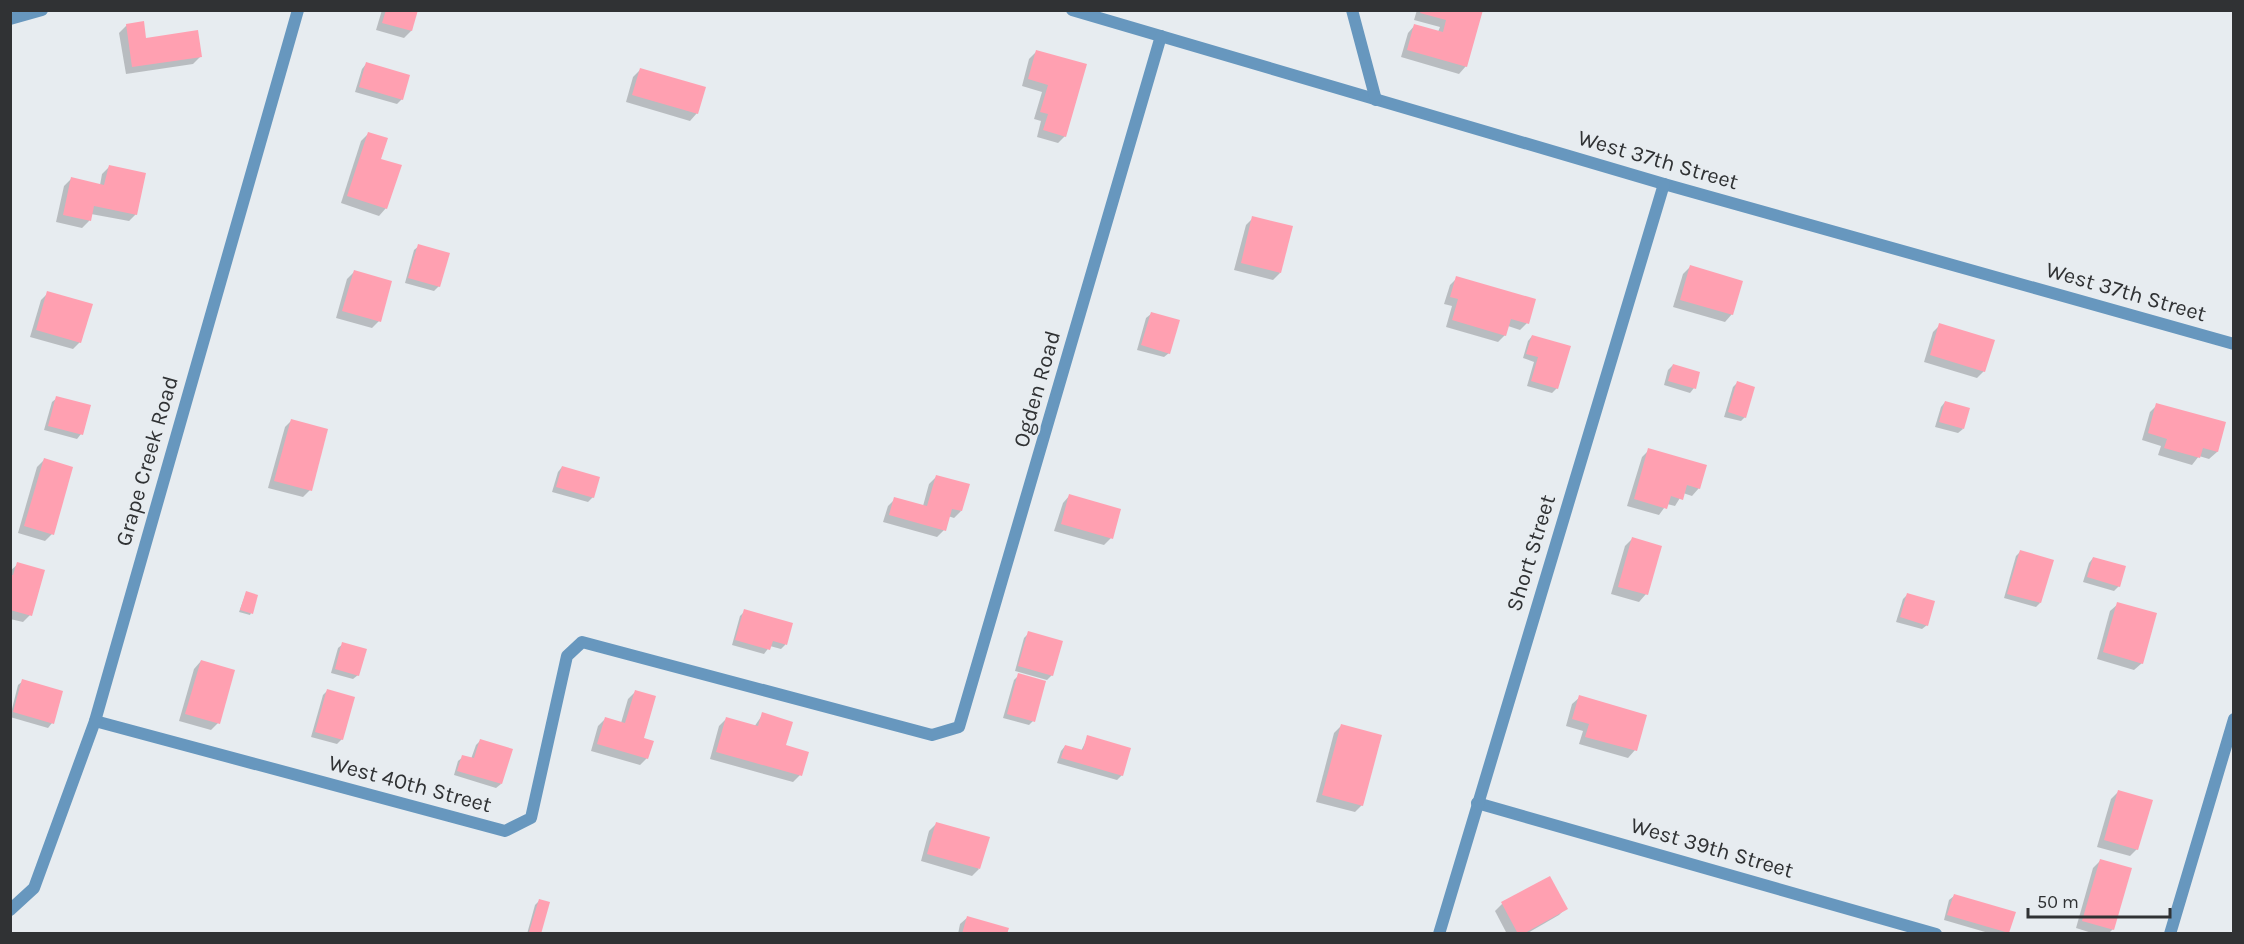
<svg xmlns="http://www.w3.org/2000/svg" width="2244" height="944" viewBox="0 0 2244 944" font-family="Karla,sans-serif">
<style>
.shadow{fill:#0003}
.building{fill:#ffa0b1}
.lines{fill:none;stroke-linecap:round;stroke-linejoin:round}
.minor{stroke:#6797be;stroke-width:12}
.labels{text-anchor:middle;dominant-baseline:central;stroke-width:4.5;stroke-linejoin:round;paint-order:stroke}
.street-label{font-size:22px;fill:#303234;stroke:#e7ecf0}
</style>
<rect width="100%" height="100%" fill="#e7ecf0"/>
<g class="shadow">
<polygon points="382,10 417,10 411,31 404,38 376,30"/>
<polygon points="1417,10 1482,10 1466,66 1459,74 1401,57 1408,33 1415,25 1438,32 1440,27 1414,20"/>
<polygon points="127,25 145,39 201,56 193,64 126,74 119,33"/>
<polygon points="1037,51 1085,65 1065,136 1058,143 1037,137 1041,121 1034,119 1042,92 1022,86 1029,59"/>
<polygon points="366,64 402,99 397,104 355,92 362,69"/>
<polygon points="640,70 697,113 690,121 626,102 633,77"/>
<polygon points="368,134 379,160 386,208 379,216 341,203 361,141"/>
<polygon points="109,167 136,214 129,221 91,214 89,221 82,228 56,222 64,186 71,179 100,185 102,174"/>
<polygon points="1253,218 1280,273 1273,280 1234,270 1246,225"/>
<polygon points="419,246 439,286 434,291 405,283 414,250"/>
<polygon points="1690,267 1732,314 1725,322 1673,307 1683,274"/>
<polygon points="354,272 379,321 372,328 336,318 347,279"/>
<polygon points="1457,278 1527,323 1520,330 1508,326 1505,335 1498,342 1446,327 1452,306 1444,304 1450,285"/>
<polygon points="48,293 80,342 73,349 30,337 41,300"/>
<polygon points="1151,314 1169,353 1164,357 1137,350 1146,318"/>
<polygon points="1940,325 1984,371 1977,378 1924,362 1933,332"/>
<polygon points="1532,336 1557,388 1552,393 1527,386 1534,362 1523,358 1528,341"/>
<polygon points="1673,365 1694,388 1690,393 1664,385 1668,370"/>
<polygon points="1737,383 1745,417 1741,421 1724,417 1733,387"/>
<polygon points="57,398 81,434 77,439 44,430 52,402"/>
<polygon points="1945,402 1963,429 1958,433 1935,427 1941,407"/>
<polygon points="2157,405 2224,423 2217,452 2209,459 2199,456 2192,465 2158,455 2161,446 2142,440 2150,412"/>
<polygon points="292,420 310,490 303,497 268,488 285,427"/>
<polygon points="1649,450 1699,488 1692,496 1683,493 1675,506 1667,504 1659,515 1627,506 1642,457"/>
<polygon points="44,460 52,534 45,541 18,533 37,467"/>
<polygon points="562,467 593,497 588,502 552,492 558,472"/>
<polygon points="936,477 961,511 954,518 948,516 944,530 937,537 883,522 888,506 895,499 923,506 929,484"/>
<polygon points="1070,495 1111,538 1104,545 1054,531 1063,503"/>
<polygon points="1632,539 1646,594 1639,602 1611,594 1625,546"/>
<polygon points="2020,552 2040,603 2036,607 2004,598 2016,556"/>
<polygon points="2093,558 2119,586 2114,591 2083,582 2089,563"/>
<polygon points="18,564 30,615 23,622 10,619 10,571"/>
<polygon points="246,593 251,613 250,615 239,612"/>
<polygon points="1907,595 1927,625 1922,629 1896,622 1903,599"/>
<polygon points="2118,604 2142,663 2134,670 2097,659 2110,611"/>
<polygon points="745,611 791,624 785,645 781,649 770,646 764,654 732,645 740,616"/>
<polygon points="1029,633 1052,675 1047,680 1015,671 1024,638"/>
<polygon points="343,644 358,675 353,679 331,673 338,648"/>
<polygon points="201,661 218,723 211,730 179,721 194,669"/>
<polygon points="1019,675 1033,721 1029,725 1003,718 1014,680"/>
<polygon points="23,681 52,723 48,728 10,717 18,685"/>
<polygon points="328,690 342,739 337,744 311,737 323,695"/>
<polygon points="635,692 647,758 640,765 591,751 598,726 605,719 621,723 628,699"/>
<polygon points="1580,697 1635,750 1628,758 1579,744 1583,731 1566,726 1572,704"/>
<polygon points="763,714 800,775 793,782 710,759 719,726 726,719 754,727"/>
<polygon points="1342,725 1362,805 1355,812 1316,802 1334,733"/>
<polygon points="1088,737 1122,775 1117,780 1057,763 1061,751 1065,746 1081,751"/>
<polygon points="480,741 501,784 496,788 454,775 458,761 463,757 471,759 476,745"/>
<polygon points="2118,792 2137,849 2130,856 2097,847 2111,799"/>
<polygon points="936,824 979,869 972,876 921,861 929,831"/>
<polygon points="2100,861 2113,929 2108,934 2095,934 2076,928 2093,868"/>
<polygon points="1549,878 1566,908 1559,915 1526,934 1507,934 1495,911 1502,904"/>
<polygon points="1954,896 2008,932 1992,934 1944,920 1949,900"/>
<polygon points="539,901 540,934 527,934 535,905"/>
<polygon points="968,917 1006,934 958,934 960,924"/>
</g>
<g class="building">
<polygon points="386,10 418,10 412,31 382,23"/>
<polygon points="1421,10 1483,10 1467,67 1407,50 1414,24 1443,32 1446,20 1420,13"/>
<polygon points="144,21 146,38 198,30 202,57 132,67 126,24"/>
<polygon points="1036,50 1087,64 1066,137 1043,130 1048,114 1040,112 1048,85 1028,79"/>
<polygon points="366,62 410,75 403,100 359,87"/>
<polygon points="640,68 706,87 698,114 632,95"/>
<polygon points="368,132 388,138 381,159 402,165 387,209 347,196"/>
<polygon points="109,165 146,173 137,215 94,206 91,221 63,215 71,177 104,185"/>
<polygon points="1252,216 1293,226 1281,273 1241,263"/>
<polygon points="418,244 450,253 440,287 408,278"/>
<polygon points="1690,265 1743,281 1733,315 1680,300"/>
<polygon points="354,270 392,281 381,322 342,311"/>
<polygon points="1456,276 1536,299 1529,324 1511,319 1506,336 1452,320 1458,299 1450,297"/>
<polygon points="47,291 93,304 81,343 36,330"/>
<polygon points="1151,312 1180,320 1170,354 1141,345"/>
<polygon points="1939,323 1995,340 1985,372 1930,355"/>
<polygon points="1532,335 1571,346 1558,389 1531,381 1538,357 1526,354"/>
<polygon points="1673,364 1700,372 1696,389 1668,381"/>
<polygon points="1737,381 1755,387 1746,418 1728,412"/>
<polygon points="56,396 91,405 83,435 48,426"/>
<polygon points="1945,401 1970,408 1964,429 1939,422"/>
<polygon points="2156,403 2226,422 2218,452 2203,448 2200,458 2164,448 2167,439 2148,433"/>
<polygon points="291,419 328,429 312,491 274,481"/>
<polygon points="1648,448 1707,465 1700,489 1687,485 1683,500 1671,496 1667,509 1634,499"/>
<polygon points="44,458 73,467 54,535 24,526"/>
<polygon points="562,466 600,477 594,498 556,487"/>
<polygon points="936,475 970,484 962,511 952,509 946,531 889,515 894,497 927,506"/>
<polygon points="1069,494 1121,509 1113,539 1061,524"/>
<polygon points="1632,537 1662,546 1648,595 1618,587"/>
<polygon points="2020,550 2054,560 2041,603 2007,594"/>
<polygon points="2093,557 2126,566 2120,587 2087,577"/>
<polygon points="17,562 45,570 32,616 10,610 10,575 13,575"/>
<polygon points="246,591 258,595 253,614 240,610"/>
<polygon points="1907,593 1935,601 1928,626 1900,617"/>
<polygon points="2117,602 2157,613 2143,664 2103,652"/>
<polygon points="744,609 793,623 787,645 773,641 770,650 735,640"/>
<polygon points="1028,631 1063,641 1053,676 1018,666"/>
<polygon points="342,642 367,649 359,676 335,669"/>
<polygon points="201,660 235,670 220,724 185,714"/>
<polygon points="1018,673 1046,681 1035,722 1007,714"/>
<polygon points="22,679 63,691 54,724 13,712"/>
<polygon points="327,689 355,697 343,740 315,732"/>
<polygon points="635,690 656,696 644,738 654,741 648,759 597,744 605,717 625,723"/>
<polygon points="1579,695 1647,715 1637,751 1585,737 1589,724 1572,719"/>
<polygon points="762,712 793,722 786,745 809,752 802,776 716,752 726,717 758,726"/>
<polygon points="1341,724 1382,735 1363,806 1322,795"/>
<polygon points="1087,735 1131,748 1123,776 1061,758 1065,745 1083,750"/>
<polygon points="480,739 513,749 502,784 457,771 462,755 474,758"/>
<polygon points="2118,790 2153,800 2138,850 2104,840"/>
<polygon points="936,822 990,837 980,869 927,854"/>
<polygon points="2100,859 2132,868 2114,930 2082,921"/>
<polygon points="1550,876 1568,909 1523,934 1518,934 1501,902"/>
<polygon points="1954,894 2016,912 2009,933 1947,915"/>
<polygon points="539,899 550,902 541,934 534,934 529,932"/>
<polygon points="967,916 1009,928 1007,934 962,934"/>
</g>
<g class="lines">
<g class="minor">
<polyline points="1072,10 1664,184 2234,344"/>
<polyline points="1352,10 1376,100"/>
<polyline points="10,19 42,10"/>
<polyline points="95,721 505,831 531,818 567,656 582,642 932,735 959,727 1161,36"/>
<polyline points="1477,803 1936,934"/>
<polyline points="10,910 34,888 95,721 298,10"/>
<polyline points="1439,934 1664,184"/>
<polyline points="2170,934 2234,719"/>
</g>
</g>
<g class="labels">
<g class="street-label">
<text transform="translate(1658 160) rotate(16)">West 37th Street</text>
<text transform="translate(2126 292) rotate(16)">West 37th Street</text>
<text transform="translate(1037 389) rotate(-74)">Ogden Road</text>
<text transform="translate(147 461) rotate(-74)">Grape Creek Road</text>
<text transform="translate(1531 553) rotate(-73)">Short Street</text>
<text transform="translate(410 784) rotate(15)">West 40th Street</text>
<text transform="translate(1712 848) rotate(16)">West 39th Street</text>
</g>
</g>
<rect width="2244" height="944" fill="none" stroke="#303234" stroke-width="24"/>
<path d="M2028 908v9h142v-9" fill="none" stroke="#303234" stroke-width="3"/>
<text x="2037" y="908" font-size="18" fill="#303234" stroke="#e7ecf0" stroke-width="4.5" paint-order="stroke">50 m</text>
</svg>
